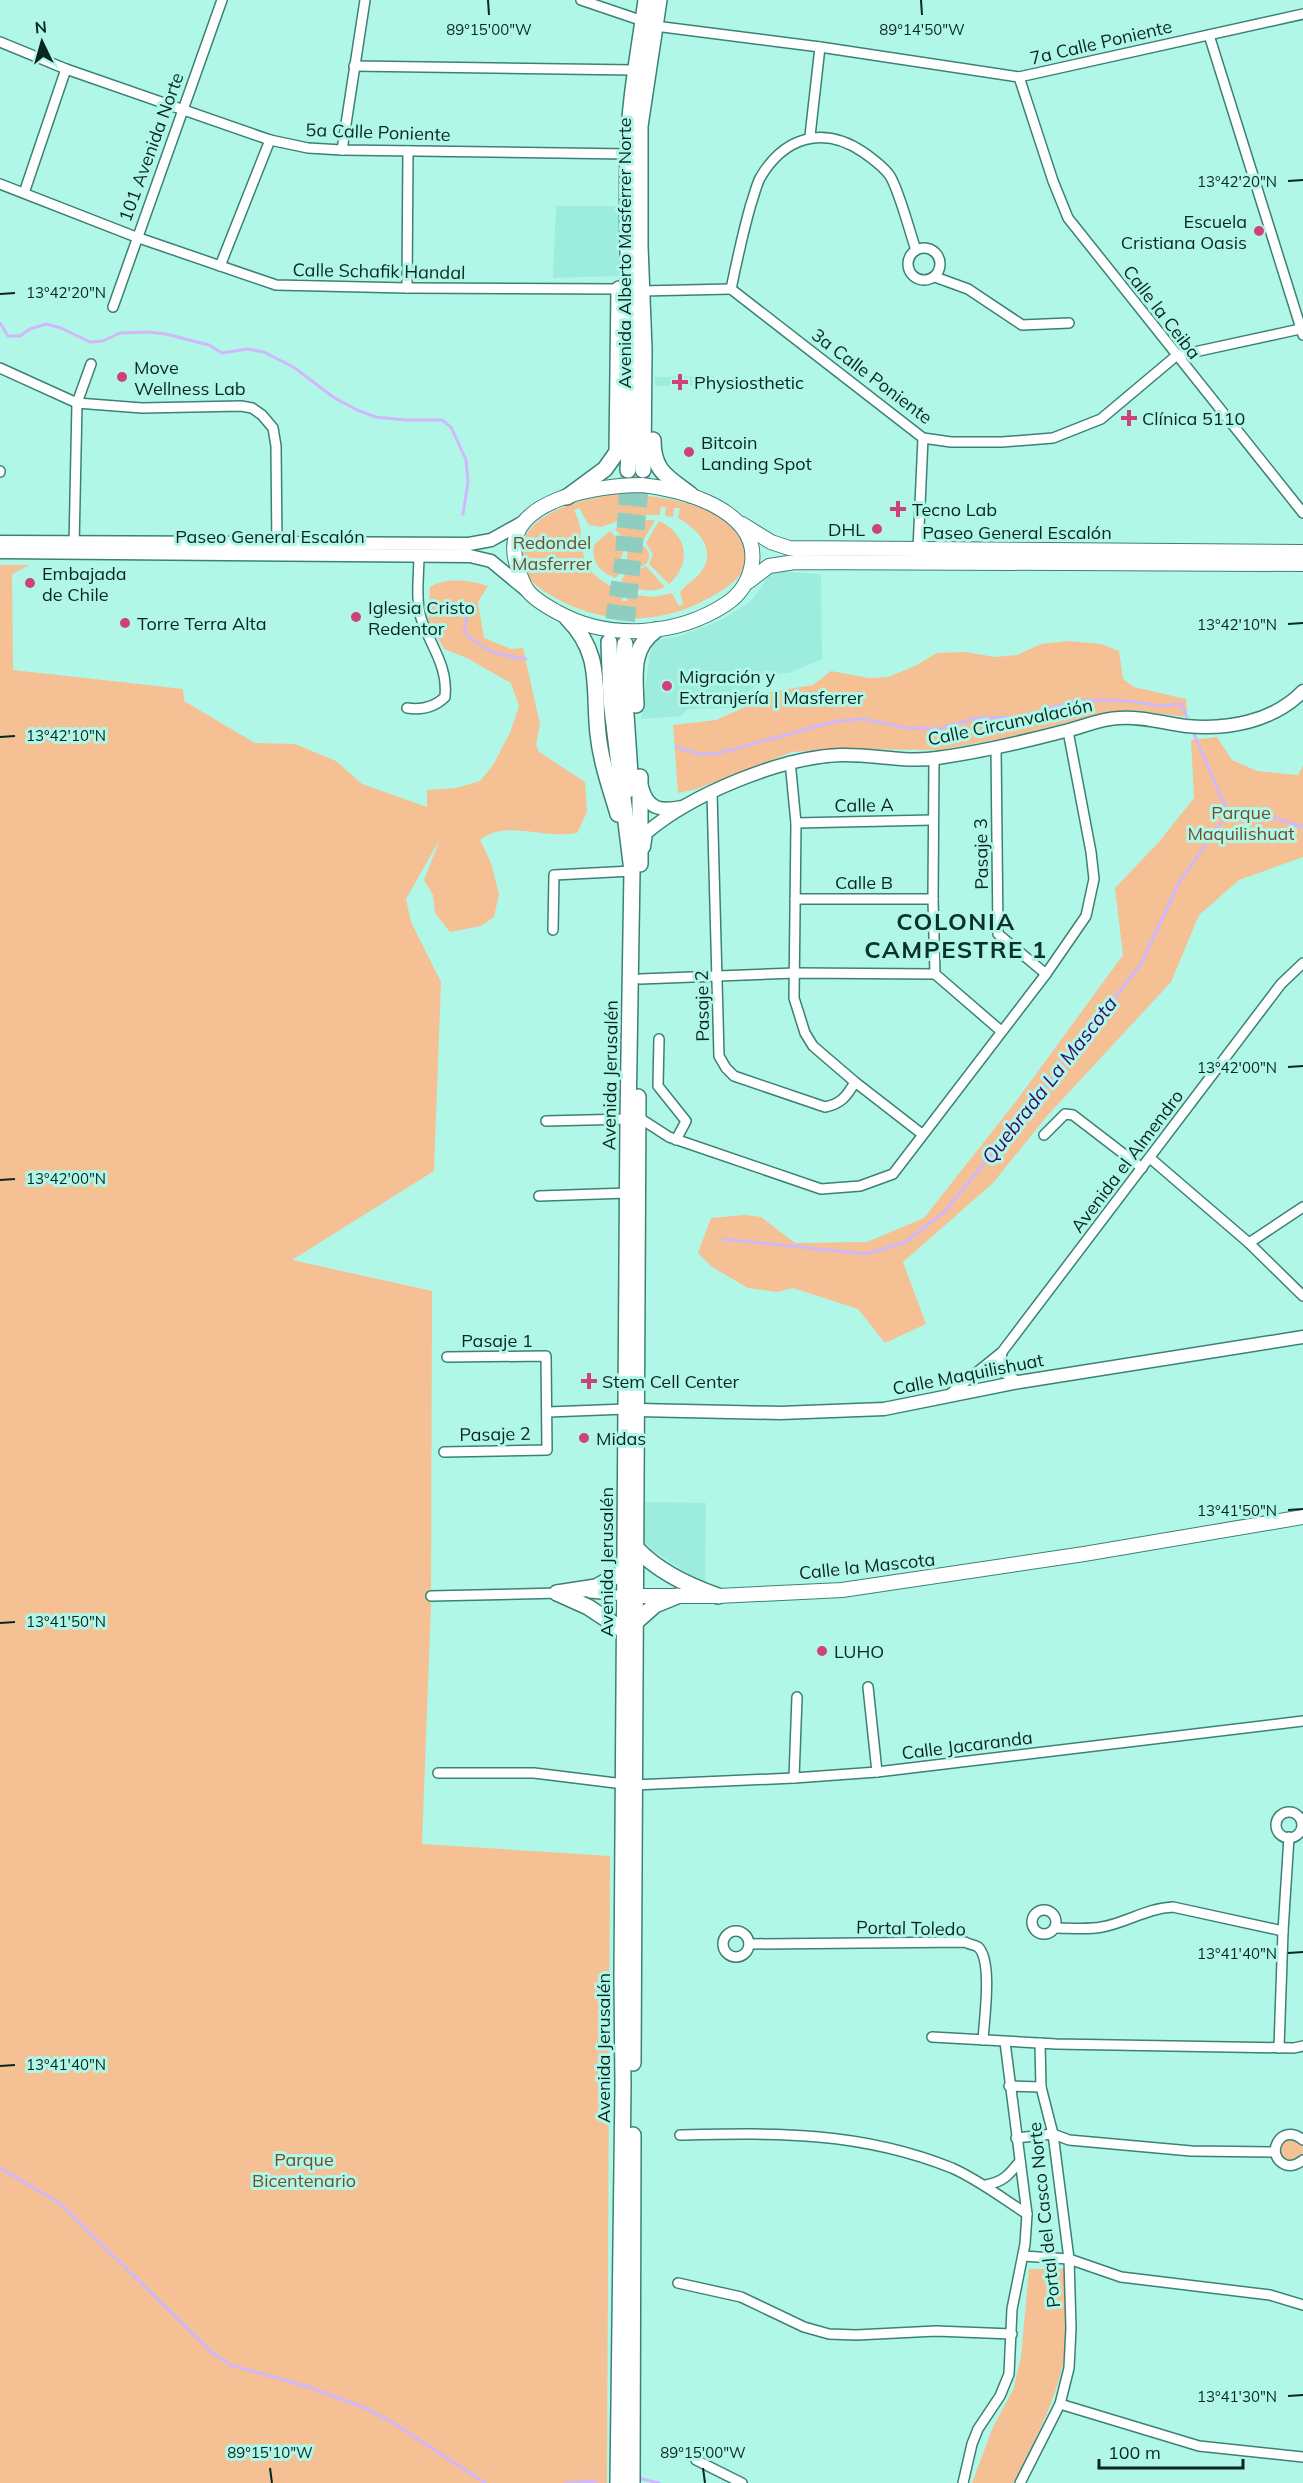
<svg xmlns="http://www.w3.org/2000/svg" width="1303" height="2483" viewBox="0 0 1303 2483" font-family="Mulish,sans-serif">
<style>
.built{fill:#9ceddd}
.green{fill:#f5c094;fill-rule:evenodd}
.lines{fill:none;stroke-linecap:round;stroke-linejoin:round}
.stream{stroke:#d0b8fa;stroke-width:3}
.primary-tunnel{stroke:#8fcdc0;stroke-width:15;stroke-dasharray:15 8;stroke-linecap:butt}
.minor-casing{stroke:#3c8175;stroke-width:12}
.tertiary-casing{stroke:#3c8175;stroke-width:15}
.secondary-casing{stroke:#3c8175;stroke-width:16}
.primary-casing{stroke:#3c8175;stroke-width:18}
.minor{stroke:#fff;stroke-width:9}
.tertiary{stroke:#fff;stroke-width:12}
.secondary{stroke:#fff;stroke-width:14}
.primary{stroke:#fff;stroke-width:15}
.ticks{fill:none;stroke:#092722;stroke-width:2}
.poi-dot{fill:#cd4278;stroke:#b1f7e8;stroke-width:2}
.labels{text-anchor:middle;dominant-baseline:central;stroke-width:6;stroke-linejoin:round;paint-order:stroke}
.street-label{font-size:18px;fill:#092722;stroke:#b1f7e8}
.poi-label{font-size:18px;fill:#092722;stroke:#b1f7e8;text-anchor:start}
.park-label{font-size:18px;fill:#764d2a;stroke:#b1f7e8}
.water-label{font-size:20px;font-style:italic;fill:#3d0a6c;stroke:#b1f7e8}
.district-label{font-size:24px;font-weight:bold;letter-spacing:1.5px;fill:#0b312b;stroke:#b1f7e8}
.ticks-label{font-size:15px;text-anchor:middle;fill:#092722;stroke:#b1f7e8;stroke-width:6;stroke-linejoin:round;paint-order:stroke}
</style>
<rect width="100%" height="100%" fill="#b1f7e8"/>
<g class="built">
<polygon points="556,206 621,206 621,276 553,278"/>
<polygon points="714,376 713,386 655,386 655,377"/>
<polygon points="773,571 821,574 822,659 789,673 771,674 727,708 688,709 681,716 641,719 651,646 656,640 680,636 719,621 750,602"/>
<polygon points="645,1502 706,1503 705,1585 652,1550 643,1541"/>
</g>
<g class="green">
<path d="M620 494C658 495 727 503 743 545 745 551 748 561 745 567 737 584 715 595 699 603 653 626 596 623 552 596 542 590 531 583 525 573 523 569 523 564 522 559 514 514 586 497 620 494ZM661 507H666L665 516 673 517 674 508H680L678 518C697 528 718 550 701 572 695 580 686 584 680 592L683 604 679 606 672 593 654 597 627 594V601H622V592C604 583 587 574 583 553 579 533 584 531 574 510L579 508 589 525 601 527 635 515H660Z"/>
<polygon points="642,520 655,520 643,541 634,540 628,543 615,529 628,522"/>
<path d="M659 521C687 534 693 563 669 584L649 564 653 555 646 543Z"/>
<path d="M610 531 625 546 621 558 626 565 616 578C600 573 591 562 594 545Z"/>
<circle cx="638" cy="556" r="11"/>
<path d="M0 565H30L12 574 13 670 183 689 184 701 255 743 295 744 336 761 362 784 427 807V790L456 788 480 781 493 765 510 733 519 706 511 683 467 658 444 649 428 620 430 587C445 577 471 580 488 586L478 602 484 638 511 649 523 648 540 724 536 745 539 752 585 782 587 812 577 833C570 834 561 835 554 834 529 833 501 823 480 840L491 863 499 894 494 917 481 926 450 932 435 913 433 895 424 880 440 839 406 899 411 922 441 982 434 1171 292 1260 432 1291 431 1605 422 1844 610 1856 607 2483H0Z"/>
<path d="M646 566 665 587C652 593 632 591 621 581L629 568 639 570Z"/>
<polygon points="1068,641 1101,644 1119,651 1123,679 1134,687 1186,699 1187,717 1132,710 1106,712 1010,737 939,750 840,749 792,752 697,789 678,793 673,725 716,720 743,708 769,692 813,685 831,671 869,678 888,677 915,666 937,653 965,652 995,657 1017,655 1041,644"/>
<polygon points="1217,737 1232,760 1257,771 1298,775 1303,766 1303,857 1239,880 1199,915 1171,982 1047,1116 993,1183 903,1262 926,1324 885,1343 858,1309 793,1288 777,1292 748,1288 712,1267 698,1253 711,1218 745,1215 761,1217 795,1243 867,1242 924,1218 1017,1100 1123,955 1115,888 1158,843 1194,798 1191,740"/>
<circle cx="1291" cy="2150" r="12"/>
<path d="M1029 2269H1065C1067 2294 1069 2319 1066 2344 1061 2394 1035 2439 1013 2483H972L993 2427 1013 2390 1021 2357Z"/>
</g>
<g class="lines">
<g class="stream">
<polyline points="0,323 8,336 20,336 30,329 46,324 61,328 90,342 103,341 120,333 147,332 166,334 209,345 222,353 247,349 264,352 295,368 333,397 357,410 376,417 405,420 442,420 451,427 466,460 468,482 463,514"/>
<path d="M469 603 464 632C485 652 498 655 526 659"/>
<polyline points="1194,734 1228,813"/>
<polyline points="676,747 699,754 719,753 837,721 863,719 908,728 937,729 976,718 1018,717 1078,700 1129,701 1161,706 1181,704 1187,717"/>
<polyline points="723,1239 866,1254 906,1242 945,1211 1023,1116 1141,964 1180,881 1228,813 1243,808 1303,827"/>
<polyline points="0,2168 61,2204 212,2353 231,2365 309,2387 365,2408 392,2422 485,2483"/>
<polyline points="637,2478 659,2483"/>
<polyline points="566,2483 596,2481"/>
</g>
<g class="primary-tunnel">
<polyline points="609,642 622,561 628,470"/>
<polyline points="625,644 643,471"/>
</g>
<g class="minor-casing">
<g id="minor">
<polyline points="581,0 643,21"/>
<polyline points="655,26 820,47 1019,77 1303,14"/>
<polyline points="1209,35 1303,335"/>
<polyline points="0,42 66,69 270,140 308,148 342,150 628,154"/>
<polyline points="354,66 635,70"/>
<polyline points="1019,77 1053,181 1068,218 1303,513"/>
<polyline points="810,136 820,47"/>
<polyline points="342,150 365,0"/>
<polyline points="0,184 136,237 276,285 407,288 621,289"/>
<polyline points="24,193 66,69"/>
<circle cx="924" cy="264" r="16"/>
<polyline points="220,266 270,140"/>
<polyline points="935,277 968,289 1022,325 1069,323"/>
<polyline points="407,288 408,151"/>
<polyline points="731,289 923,438 951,442 1002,442 1053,438 1101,419 1176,356 1300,329 1303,325"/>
<path d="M731 289C737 260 743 232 751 204 754 196 756 186 760 178 784 137 823 125 863 152 873 159 884 167 890 176 899 190 910 233 916 250"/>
<polyline points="641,291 731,289"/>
<polyline points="113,307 222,0"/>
<polyline points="0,368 77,403 142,408 241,406 252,408 262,415 273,428 276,446 277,547"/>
<polyline points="0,471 0,472"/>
<polyline points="74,547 77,403 91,364"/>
<polyline points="918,550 923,438"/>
<path d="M407 708C421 710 435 707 445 697 448 667 432 648 422 621 415 602 419 575 419 555"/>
<polyline points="996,747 998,934 1046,974"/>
<polyline points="934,759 933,899 935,974 1001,1031"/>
<polyline points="790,761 796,823 794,998 805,1033 813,1046 855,1082 922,1134"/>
<path d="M712 793 719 1056 726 1068 734 1076 825 1107C841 1104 847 1096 855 1082"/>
<polyline points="796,823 933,820"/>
<polyline points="795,899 933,899"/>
<polyline points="553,930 554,875 632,871"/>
<polyline points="640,979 795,973 935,974"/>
<polyline points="659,1039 658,1086 686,1121 676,1140"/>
<polyline points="638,1117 669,1137 821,1189 860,1186 893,1174 1046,974 1086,916 1094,879 1091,852 1068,731"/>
<polyline points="546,1121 628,1119"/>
<polyline points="1044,1135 1065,1114 1073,1115 1142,1168"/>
<polyline points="1150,1158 1249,1243 1303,1296"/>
<polyline points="539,1196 628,1193"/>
<polyline points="1249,1243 1303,1207"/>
<polyline points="1002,1352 1000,1367 1004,1373 1019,1382"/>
<polyline points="950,1394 1002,1352 1281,984 1303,963"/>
<polyline points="548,1412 626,1409"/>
<polyline points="444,1452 547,1450 546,1356 447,1357"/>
<polyline points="590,1593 626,1596"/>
<polyline points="431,1596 561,1593"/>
<polyline points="868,1687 877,1772"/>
<polyline points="438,1773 534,1773 624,1784"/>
<polyline points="794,1778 797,1697"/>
<polyline points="634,1785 794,1778 877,1772 1303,1721"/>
<circle cx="1289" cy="1825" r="13"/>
<circle cx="1044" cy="1922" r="12"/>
<path d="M1055 1928C1070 1928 1087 1930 1102 1927 1126 1923 1147 1908 1173 1907L1283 1931"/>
<circle cx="736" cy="1944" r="13"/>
<path d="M749 1944 965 1942C968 1944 975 1945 978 1947 993 1960 984 2021 983 2040"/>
<polyline points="932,2037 1056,2044 1294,2048 1303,2046"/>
<polyline points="1279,2048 1283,1931 1289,1837"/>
<polyline points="1009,2086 1041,2087"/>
<path d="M680 2135C777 2133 860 2131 952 2168 979 2180 1002 2198 1027 2214"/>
<polyline points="1016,2138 1053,2134 1069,2140 1191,2151 1275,2152"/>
<path d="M1303 2140C1281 2121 1263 2156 1286 2165 1293 2167 1298 2164 1303 2160"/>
<path d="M986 2185C1003 2182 1009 2175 1020 2161"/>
<polyline points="1023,2256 1069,2259 1121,2277 1270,2295 1303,2305"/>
<polyline points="678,2283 741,2297 804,2327 829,2334 856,2335 936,2331 1012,2334"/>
<polyline points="1060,2404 1199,2446 1303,2457"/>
<polyline points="696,2460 742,2483"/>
<polyline points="963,2483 972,2444 978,2429 1000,2396 1009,2374 1012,2309 1025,2244 1027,2214 1005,2042"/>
<polyline points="1020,2483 1060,2404 1069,2368 1071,2328 1069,2259 1053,2134 1041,2087 1040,2043"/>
</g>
</g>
<g class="tertiary-casing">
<g id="tertiary">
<polyline points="0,542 469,544 491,540 525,521"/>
<polyline points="0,552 470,556 491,561 526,590"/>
<path d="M642 787C648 810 661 811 682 807"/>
<path d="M644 847 646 833C692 794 781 757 841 755 873 754 906 763 937 758 980 752 1023 742 1065 731 1083 727 1099 719 1118 718 1141 716 1163 723 1186 726 1227 730 1273 722 1303 691"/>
<polyline points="638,1410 780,1413 884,1409 1019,1382 1303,1337"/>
</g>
</g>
<g class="secondary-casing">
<g id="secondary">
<path d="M642 485C682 489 759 510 752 563 750 580 740 595 726 604 677 636 609 641 557 612 548 607 535 600 528 591 522 584 519 571 516 562 499 499 601 485 642 485Z"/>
<polyline points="742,524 771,542 789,548 1303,552"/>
<polyline points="748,582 769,566 795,562 1303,564"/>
<polyline points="626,1596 718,1596 842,1590 1084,1554 1303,1517"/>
</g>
</g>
<g class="primary-casing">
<g id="primary">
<path d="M653 440C653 472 668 477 691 495"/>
<path d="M628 470C635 365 625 259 628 154 629 102 639 51 646 0"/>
<polyline points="643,470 644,349 640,246 640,126 659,0"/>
<polyline points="567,497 605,469 617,452 619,289"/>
<path d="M567 618C603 654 593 687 598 734 601 762 610 787 618 814"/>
<polyline points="609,642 611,700 632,871 628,1119 622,1978 623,2085 618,2483"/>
<polyline points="625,644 623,670 631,789"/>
<path d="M636 705C635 676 630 648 656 630"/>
<polyline points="640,777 640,864"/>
<path d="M637 1549C658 1571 689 1586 718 1596"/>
<polyline points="557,1593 588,1607 626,1632"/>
<polyline points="557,1593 596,1587 626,1570"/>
<polyline points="637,1621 655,1605 677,1596"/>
<polyline points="633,2063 638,1097"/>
<polyline points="632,2483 633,2135"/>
</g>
</g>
<use href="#minor" class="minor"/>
<use href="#tertiary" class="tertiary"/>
<use href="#secondary" class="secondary"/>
<use href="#primary" class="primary"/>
</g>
<path class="ticks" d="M488 0 489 15M921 0 922 15M1288 181 1303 180M0 294 15 293M1288 624 1303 623M0 737 15 736M1288 1067 1303 1066M0 1180 15 1179M1288 1510 1303 1509M0 1623 15 1622M1288 1953 1303 1952M0 2066 15 2065M1288 2396 1303 2395M270 2468 272 2483M703 2468 705 2483"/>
<g class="poi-dot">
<circle cx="1259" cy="231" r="6"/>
<circle cx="122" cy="377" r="6"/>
<path d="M677 373h6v6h6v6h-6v6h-6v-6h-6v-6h6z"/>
<path d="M1126 409h6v6h6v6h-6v6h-6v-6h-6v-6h6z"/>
<circle cx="689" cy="452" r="6"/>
<path d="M895 500h6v6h6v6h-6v6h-6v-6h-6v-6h6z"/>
<circle cx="877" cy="529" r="6"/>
<circle cx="30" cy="583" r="6"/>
<circle cx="356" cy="617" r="6"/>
<circle cx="125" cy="623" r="6"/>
<circle cx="667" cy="686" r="6"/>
<path d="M586 1372h6v6h6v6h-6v6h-6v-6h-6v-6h6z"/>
<circle cx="584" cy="1438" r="6"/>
<circle cx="822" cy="1651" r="6"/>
</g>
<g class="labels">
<g class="street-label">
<text transform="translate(1101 42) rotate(-13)">7a Calle Poniente</text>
<text transform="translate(378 132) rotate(2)">5a Calle Poniente</text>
<text transform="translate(151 147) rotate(-70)">101 Avenida Norte</text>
<text transform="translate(624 253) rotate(-90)">Avenida Alberto Masferrer Norte</text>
<text transform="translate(379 271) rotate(1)">Calle Schafik Handal</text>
<text transform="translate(1162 312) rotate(52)">Calle la Ceiba</text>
<text transform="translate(872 376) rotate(37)">3a Calle Poniente</text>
<text x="1017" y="532">Paseo General Escalón</text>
<text x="270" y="536">Paseo General Escalón</text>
<text transform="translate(1010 722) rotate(-12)">Calle Circunvalación</text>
<text transform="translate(864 805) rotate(-1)">Calle A</text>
<text transform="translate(981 854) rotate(-91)">Pasaje 3</text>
<text x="864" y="882">Calle B</text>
<text transform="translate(702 1006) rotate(-91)">Pasaje 2</text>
<text transform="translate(610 1075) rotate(-89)">Avenida Jerusalén</text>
<text transform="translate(1127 1161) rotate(-53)">Avenida el Almendro</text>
<text x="497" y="1340">Pasaje 1</text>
<text transform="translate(968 1374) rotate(-11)">Calle Maquilishuat</text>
<text transform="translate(495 1434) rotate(-1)">Pasaje 2</text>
<text transform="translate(606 1562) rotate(-90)">Avenida Jerusalén</text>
<text transform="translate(867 1566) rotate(-6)">Calle la Mascota</text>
<text transform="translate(967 1745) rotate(-7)">Calle Jacaranda</text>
<text transform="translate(911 1928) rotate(1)">Portal Toledo</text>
<text transform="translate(603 2048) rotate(-90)">Avenida Jerusalén</text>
<text transform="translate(1044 2215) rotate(-96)">Portal del Casco Norte</text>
</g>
<g class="poi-label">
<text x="1247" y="221" text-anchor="end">Escuela<tspan x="1247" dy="21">Cristiana Oasis</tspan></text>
<text x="134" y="367">Move<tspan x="134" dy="21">Wellness Lab</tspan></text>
<text x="694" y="382">Physiosthetic</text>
<text x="1142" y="418">Clínica 5110</text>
<text x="701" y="442">Bitcoin<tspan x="701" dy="21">Landing Spot</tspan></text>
<text x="912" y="509">Tecno Lab</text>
<text x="865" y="529" text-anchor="end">DHL</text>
<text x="42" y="573">Embajada<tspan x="42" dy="21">de Chile</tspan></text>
<text x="368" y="607">Iglesia Cristo<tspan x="368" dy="21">Redentor</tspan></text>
<text x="137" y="623">Torre Terra Alta</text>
<text x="679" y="676">Migración y<tspan x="679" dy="21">Extranjería | Masferrer</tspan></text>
<text x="602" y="1381">Stem Cell Center</text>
<text x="596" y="1438">Midas</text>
<text x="834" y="1651">LUHO</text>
</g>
<g class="park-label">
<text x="552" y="542">Redondel<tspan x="552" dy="21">Masferrer</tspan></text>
<text x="1241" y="812">Parque<tspan x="1241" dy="21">Maquilishuat</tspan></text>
<text x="304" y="2159">Parque<tspan x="304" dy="21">Bicentenario</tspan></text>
</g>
<g class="water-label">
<text transform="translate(1049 1080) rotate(-52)">Quebrada La Mascota</text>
</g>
<g class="district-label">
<text x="956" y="921">COLONIA<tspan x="956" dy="28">CAMPESTRE 1</tspan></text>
</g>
</g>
<g class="ticks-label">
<text x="489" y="35">89°15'00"W</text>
<text x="922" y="35">89°14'50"W</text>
<text x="1237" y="187">13°42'20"N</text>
<text x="66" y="298">13°42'20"N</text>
<text x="1237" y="630">13°42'10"N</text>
<text x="66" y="741">13°42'10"N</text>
<text x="1237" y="1073">13°42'00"N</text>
<text x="66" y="1184">13°42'00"N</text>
<text x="1237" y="1516">13°41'50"N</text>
<text x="66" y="1627">13°41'50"N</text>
<text x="1237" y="1959">13°41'40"N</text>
<text x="66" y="2070">13°41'40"N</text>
<text x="1237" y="2402">13°41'30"N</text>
<text x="270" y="2458">89°15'10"W</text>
<text x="703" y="2458">89°15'00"W</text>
</g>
<g transform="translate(42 42) rotate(355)" stroke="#b1f7e8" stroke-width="4.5" paint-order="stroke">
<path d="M0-4.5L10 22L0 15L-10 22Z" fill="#092722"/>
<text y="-9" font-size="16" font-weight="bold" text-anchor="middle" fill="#092722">N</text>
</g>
<path d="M1099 2459v9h144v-9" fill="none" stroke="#092722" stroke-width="3"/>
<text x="1108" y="2459" font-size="18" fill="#092722" stroke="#b1f7e8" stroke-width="4.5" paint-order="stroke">100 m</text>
</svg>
